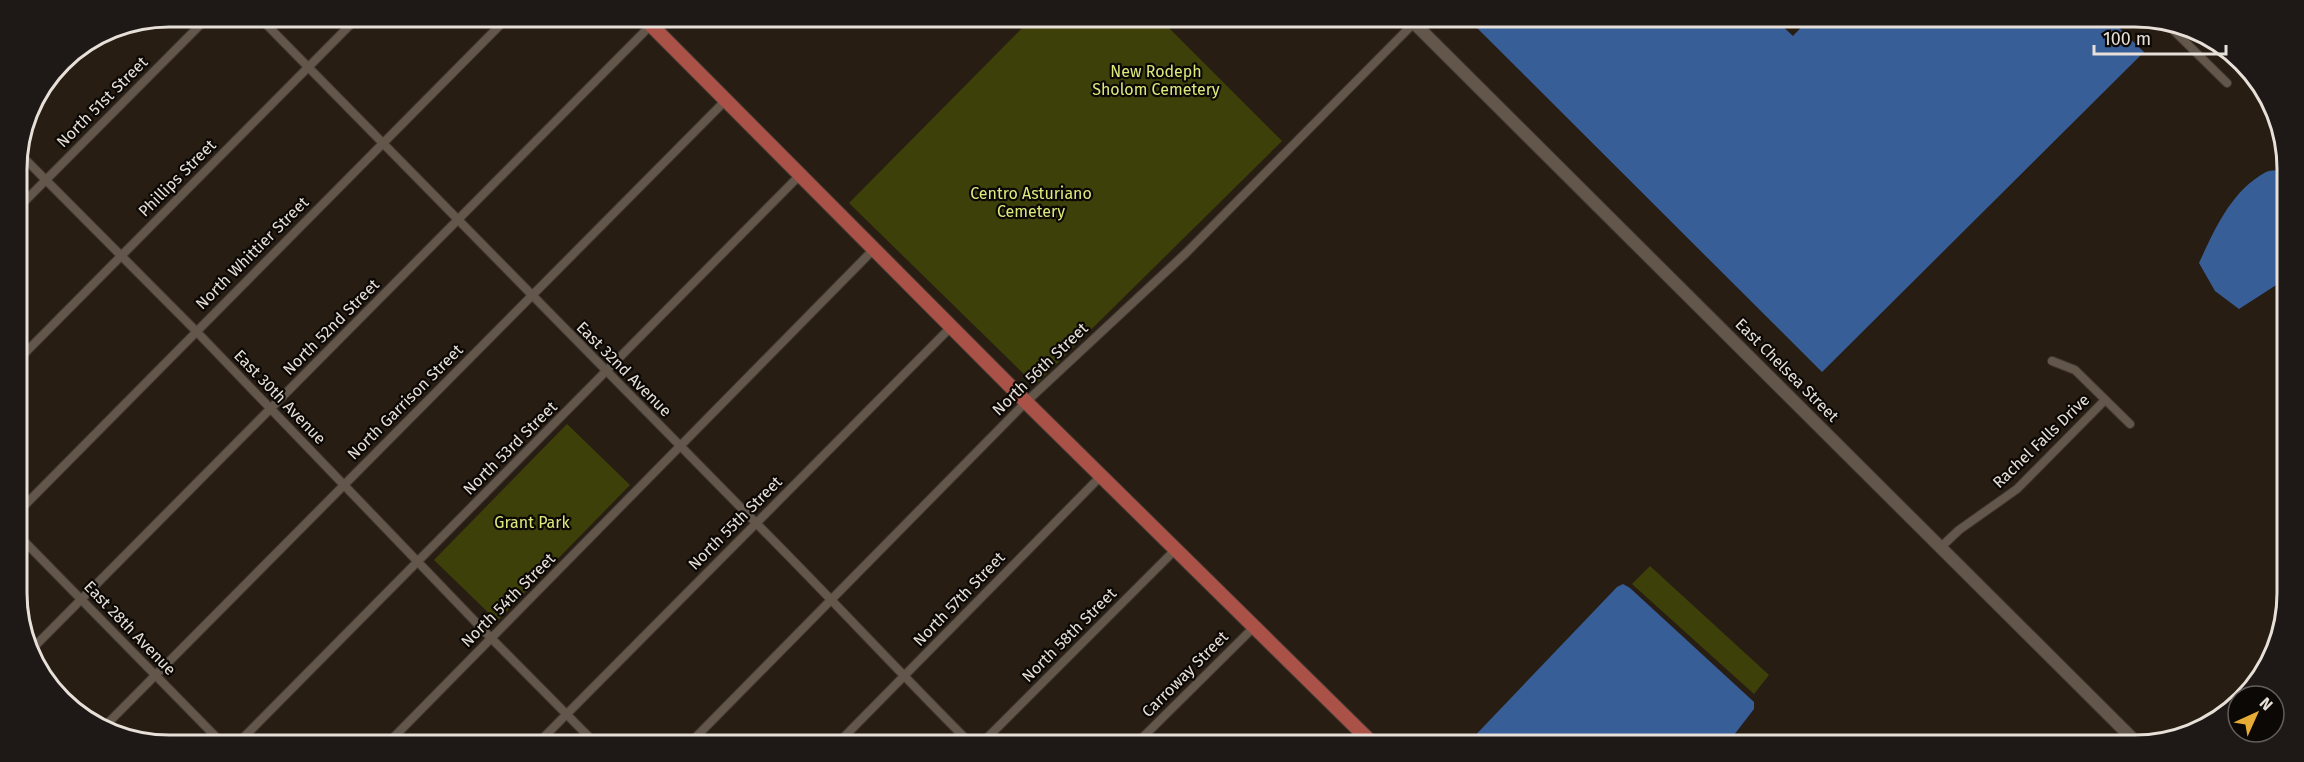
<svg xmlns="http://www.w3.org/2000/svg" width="2304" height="762" viewBox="0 0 2304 762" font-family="'Fira Sans',sans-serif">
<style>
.green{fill:#3d4109}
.water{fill:#385e98}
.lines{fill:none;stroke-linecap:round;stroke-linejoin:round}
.street-casing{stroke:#3f3731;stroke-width:10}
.secondary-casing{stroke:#3f3731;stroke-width:14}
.primary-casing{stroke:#3f3731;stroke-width:16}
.street{stroke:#63574c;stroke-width:8}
.secondary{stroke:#63574c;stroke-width:12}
.primary{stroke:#aa5248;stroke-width:14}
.labels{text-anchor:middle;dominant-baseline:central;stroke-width:4.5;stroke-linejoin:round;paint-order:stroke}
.park-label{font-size:16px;fill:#dee97d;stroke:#0c0805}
.street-label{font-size:16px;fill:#e7e0d9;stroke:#0c0805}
.rim{fill:none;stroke:#e7e0d9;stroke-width:3}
</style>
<rect width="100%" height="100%" fill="#271d13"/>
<g class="green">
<polygon points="1031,19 1160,19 1282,141 1035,385 849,203"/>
<polygon points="567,424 630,485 497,621 434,560"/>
<polygon points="1650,566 1769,675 1754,694 1632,584"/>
</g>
<g class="water">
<polygon points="1469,20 1777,21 1793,36 1807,21 2113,22 2144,52 1822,372"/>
<path d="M2284 169V280L2239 309 2215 291 2199 263C2215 229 2231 191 2266 172 2271 170 2279 170 2284 169Z"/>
<polygon points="1623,584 1630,588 1754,702 1754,709 1727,744 1467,744 1617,587"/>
</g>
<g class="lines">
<g class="street-casing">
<g id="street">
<path d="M259 17C424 185 590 354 756 523 828 595 897 670 969 742"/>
<polyline points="2165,22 2227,83"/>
<polyline points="18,152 196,331 491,638 593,741"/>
<polyline points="17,209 208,17"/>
<polyline points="18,360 358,17"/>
<polyline points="2052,361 2075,370 2130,424"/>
<polyline points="19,511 508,17"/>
<polyline points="19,536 219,740"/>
<polyline points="1941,547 1959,530 2017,489 2105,400"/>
<polyline points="32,649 651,25"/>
<polyline points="105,726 726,100"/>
<polyline points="241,740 800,175"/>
<polyline points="390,741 874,249"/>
<polyline points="540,741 951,327"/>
<polyline points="691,742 1026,402 1186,253 1414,23"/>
<polyline points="839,742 1101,476"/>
<polyline points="983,742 1176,549"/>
<polyline points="1137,743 1254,627"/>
</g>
</g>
<g class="secondary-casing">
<polyline id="secondary" points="1411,20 2139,745"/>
</g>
<g class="primary-casing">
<polyline id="primary" points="644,18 1026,402 1372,743"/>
</g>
<use href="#street" class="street"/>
<use href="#secondary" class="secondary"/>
<use href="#primary" class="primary"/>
</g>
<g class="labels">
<g class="park-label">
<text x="1156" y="71">New Rodeph<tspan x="1156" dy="18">Sholom Cemetery</tspan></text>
<text x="1031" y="193">Centro Asturiano<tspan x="1031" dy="18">Cemetery</tspan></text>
<text x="532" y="522">Grant Park</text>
</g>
<g class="street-label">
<text transform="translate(102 102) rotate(-45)">North 51st Street</text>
<text transform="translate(177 178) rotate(-45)">Phillips Street</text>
<text transform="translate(252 253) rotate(-45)">North Whittier Street</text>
<text transform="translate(331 327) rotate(-45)">North 52nd Street</text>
<text transform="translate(624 369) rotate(45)">East 32nd Avenue</text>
<text transform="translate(1040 369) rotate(-44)">North 56th Street</text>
<text transform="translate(1787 370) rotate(45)">East Chelsea Street</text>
<text transform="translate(280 397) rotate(46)">East 30th Avenue</text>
<text transform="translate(405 402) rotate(-45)">North Garrison Street</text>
<text transform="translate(2041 441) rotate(-44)">Rachel Falls Drive</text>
<text transform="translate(510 448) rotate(-45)">North 53rd Street</text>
<text transform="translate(735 523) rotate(-45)">North 55th Street</text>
<text transform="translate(959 599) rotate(-46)">North 57th Street</text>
<text transform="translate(508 600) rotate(-45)">North 54th Street</text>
<text transform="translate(130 628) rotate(46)">East 28th Avenue</text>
<text transform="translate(1069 635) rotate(-45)">North 58th Street</text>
<text transform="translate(1185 674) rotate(-45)">Carroway Street</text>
</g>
</g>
<path d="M0 0H2304V762H0ZM169 27H2135A142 142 0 0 1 2277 169V593A142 142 0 0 1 2135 735H169A142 142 0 0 1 27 593V169A142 142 0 0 1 169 27Z" fill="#1e1916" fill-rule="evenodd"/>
<path class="rim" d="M169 27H2135A142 142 0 0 1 2277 169V593A142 142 0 0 1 2135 735H169A142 142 0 0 1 27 593V169A142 142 0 0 1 169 27Z"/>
<g transform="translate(2256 714) rotate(45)"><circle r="28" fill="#0c0805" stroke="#645e5a" stroke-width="1.5"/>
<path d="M0-4.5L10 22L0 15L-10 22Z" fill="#e7ac36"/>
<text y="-9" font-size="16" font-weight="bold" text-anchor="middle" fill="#e7e0d9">N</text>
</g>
<path d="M2094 45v9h132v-9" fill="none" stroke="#e7e0d9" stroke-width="3"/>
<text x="2103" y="45" font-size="18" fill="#e7e0d9" stroke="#0c0805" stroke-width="4.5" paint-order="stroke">100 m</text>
</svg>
